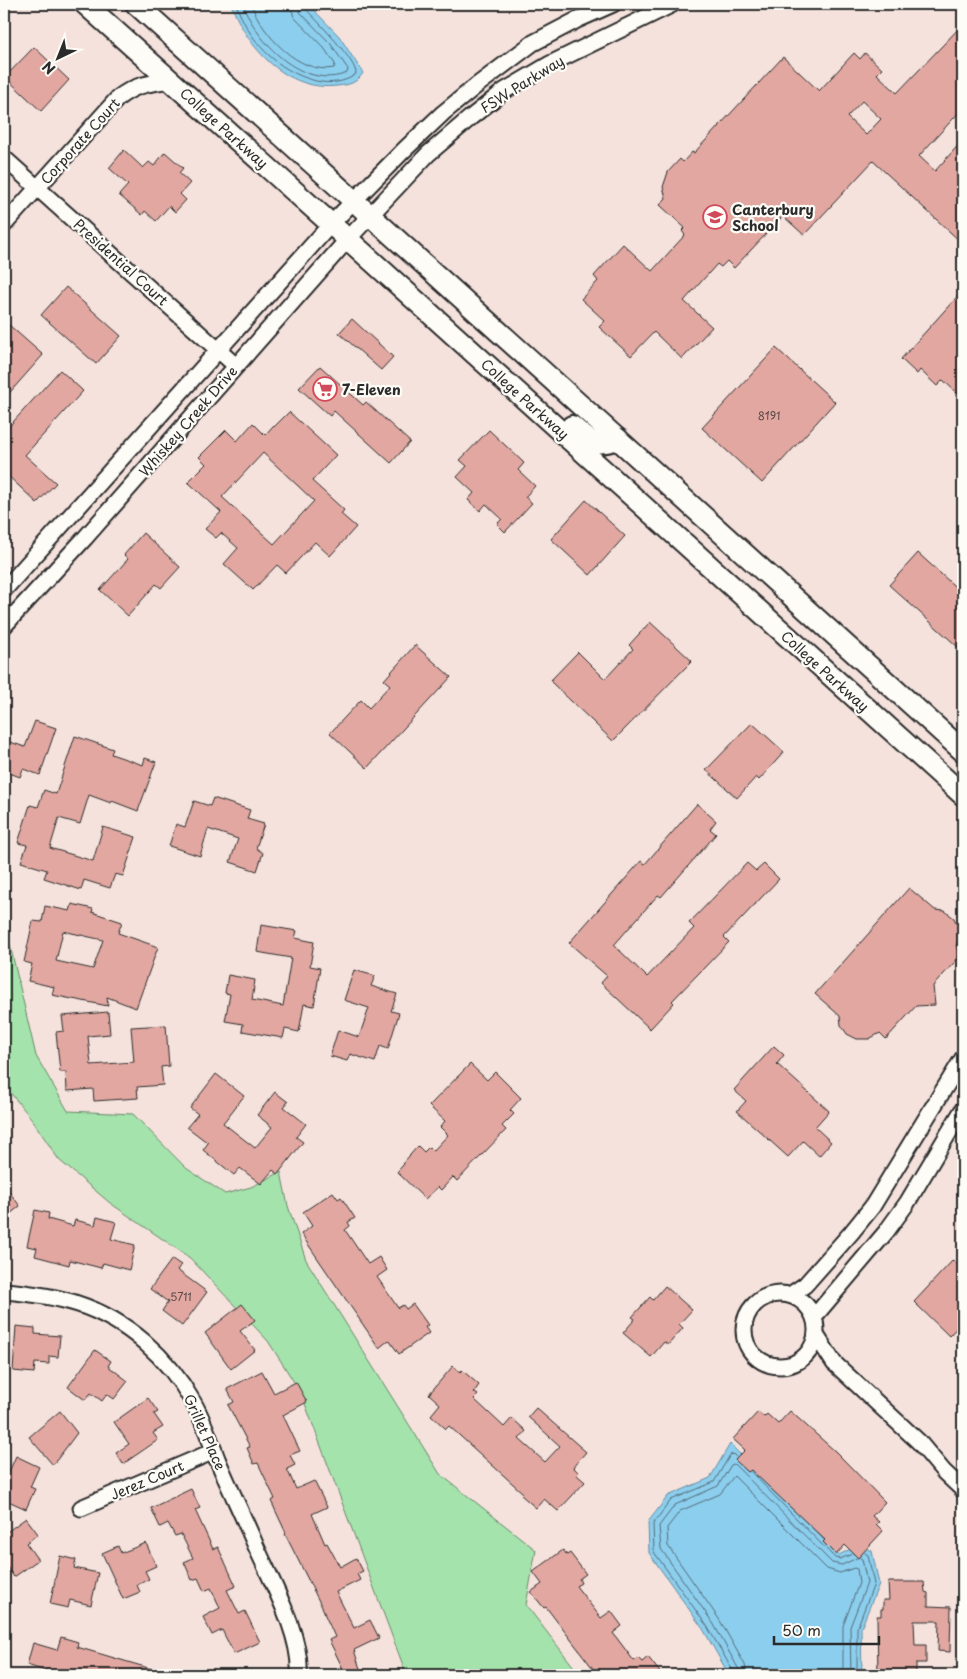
<svg xmlns="http://www.w3.org/2000/svg" width="967" height="1679" viewBox="0 0 967 1679" font-family="'Playpen Sans',sans-serif">
<style>
.green{fill:#a4e3ab;stroke:#68876b}
.water{fill:#8cceed;stroke:#658d9f}
.lines{fill:none;stroke-linecap:round;stroke-linejoin:round}
.shore{stroke:#526c79;stroke-width:1}
.building{fill:#e2a7a0;stroke:#2b2b2b;fill-rule:evenodd}
.minor-casing{stroke:#2b2b2b;stroke-width:19}
.major-casing{stroke:#2b2b2b;stroke-width:24}
.minor{stroke:#fdfcf7;stroke-width:15}
.major{stroke:#fdfcf7;stroke-width:20}
.labels{text-anchor:middle;dominant-baseline:central;stroke-width:4.5;stroke-linejoin:round;paint-order:stroke}
.number-label{font-size:11px;fill:#594a48}
.street-label{font-size:14px;fill:#2b2b2b;stroke:#fdfcf7}
.poi-label{font-size:14px;font-weight:bold;fill:#2b2b2b;stroke:#fdfcf7;text-anchor:start}
</style>
<rect width="100%" height="100%" fill="#f5e2dd"/>
<filter id="ink" filterUnits="userSpaceOnUse"><feTurbulence type="fractalNoise" baseFrequency=".02" numOctaves="2"/><feDisplacementMap in="SourceGraphic" scale="10" xChannelSelector="R" yChannelSelector="G"/><feConvolveMatrix kernelMatrix="1 2 1 2 8 2 1 2 1" color-interpolation-filters="sRGB"/></filter>
<g filter="url(#ink)">
<polygon class="green" points="4,919 36,1056 68,1111 133,1114 186,1168 225,1194 251,1187 281,1172 288,1206 306,1260 440,1474 536,1550 526,1605 580,1675 404,1675 404,1668 301,1393 268,1341 190,1258 110,1203 59,1160 31,1118 4,1085"/>
<g class="water">
<path d="M231 4H308L339 36 363 73C357 83 349 85 337 86 287 92 247 48 231 4Z"/>
<polygon points="730,1444 839,1555 860,1544 872,1551 879,1584 861,1628 862,1675 729,1675 703,1629 649,1553 648,1522 668,1496 710,1478"/>
</g>
<g class="lines">
<g class="shore">
<path d="M236 4C249 41 277 71 316 81 329 84 345 83 356 74 357 61 316 20 306 9L304 4"/>
<path d="M243 4C256 42 303 91 347 73L348 69 330 43 300 12 298 4"/>
<path d="M251 4C262 34 299 75 334 68L335 64 324 48 294 17 290 4"/>
<polyline points="751,1472 835,1558 840,1559 852,1554"/>
<polyline points="733,1675 733,1671 707,1626 654,1552 653,1524 671,1500 714,1482 730,1455 733,1454 736,1457"/>
<polyline points="740,1675 738,1668 713,1623 661,1549 659,1526 675,1505 718,1486 731,1465 734,1464 832,1563 842,1565 857,1558"/>
<polyline points="747,1675 745,1665 719,1619 668,1546 667,1528 680,1511 720,1494 734,1476 827,1569 840,1573 854,1568 857,1569 859,1583 843,1626 843,1675"/>
<polyline points="851,1675 850,1627 867,1583 862,1559 860,1558"/>
<polyline points="857,1675 857,1628 874,1584 868,1555 865,1553"/>
</g>
</g>
<g class="building">
<path d="M963 24V108L919 156 935 171 963 140V244L873 161 804 235 783 216 734 268 727 261 721 267 717 264 684 301 712 327 682 359 654 332 631 356 599 327 605 321 581 299 598 281 594 276 623 244 652 271 685 235 682 231 685 228 660 205 666 198 663 187 668 172 680 159 683 162 692 152 694 153 783 57 819 91 854 53 860 59 865 53 882 69 877 74 897 93ZM862 101 881 119 866 135 847 117Z"/>
<polygon points="34,47 69,80 41,111 5,77"/>
<polygon points="124,150 143,168 149,162 154,166 165,152 183,168 179,173 190,183 180,194 186,200 175,212 169,206 156,221 145,211 142,215 119,195 128,185 109,168"/>
<polygon points="66,287 121,336 96,364 41,315"/>
<polygon points="963,290 963,388 958,394 943,380 937,386 920,370 917,374 901,359"/>
<polygon points="352,319 393,357 381,370 339,333"/>
<polygon points="9,325 43,355 4,399 4,331"/>
<polygon points="776,348 835,402 762,483 702,428"/>
<polygon points="320,366 363,405 366,402 410,442 391,463 334,411 330,416 299,388"/>
<polygon points="60,370 83,391 25,455 56,483 37,503 4,472 4,432"/>
<path d="M289 412 336 455 312 481 344 510 341 514 356 527 330 556 315 542 286 573 277 565 253 590 224 564 238 548 221 533 216 538 205 529 221 512 188 482 206 464 199 457 226 430 237 441 253 423 265 435 273 426 274 427ZM263 453 314 501 274 544 222 497Z"/>
<polygon points="489,430 524,463 518,470 535,486 525,497 532,503 505,532 497,524 502,519 486,504 480,511 468,500 474,493 457,477 467,466 460,460"/>
<polygon points="586,500 625,536 590,575 551,539"/>
<polygon points="143,533 180,567 161,588 156,584 128,616 100,590 128,559 124,555"/>
<polygon points="918,553 963,594 963,642 958,647 889,585"/>
<polygon points="650,622 692,661 613,741 550,681 578,652 605,679 633,649 629,645"/>
<polygon points="415,645 451,677 367,768 330,733 361,700 369,708 390,685 384,680"/>
<polygon points="35,721 56,728 40,775 23,769 20,777 4,771 4,740 25,747"/>
<polygon points="752,723 784,752 759,780 756,777 737,798 706,770"/>
<polygon points="75,736 113,749 111,754 143,765 145,758 156,762 138,811 112,801 111,803 89,795 80,824 59,818 50,848 93,861 103,827 136,837 123,876 115,874 110,888 84,880 81,890 44,878 47,870 21,862 27,845 18,843 30,805 38,807 44,790 56,794"/>
<polygon points="213,798 250,810 247,819 264,824 256,848 263,853 257,871 230,862 238,839 208,829 200,856 169,846 176,824 185,827 194,801 210,806"/>
<polygon points="697,804 716,821 710,829 716,834 661,897 658,895 614,945 647,977 694,928 689,923 747,863 756,871 764,864 779,879 724,937 729,942 672,1001 674,1003 650,1029 601,983 607,976 569,943 641,861 645,864"/>
<polygon points="909,888 935,910 945,911 954,918 960,931 956,947 963,953 933,986 935,1005 916,1006 886,1039 880,1033 869,1039 857,1039 847,1034 841,1025 840,1016 815,994"/>
<path d="M72 904 93 909 92 912 122 922 118 933 158 947 136 1008 107 997 108 1006 52 995 54 987 28 981 32 964 24 962 33 921 42 922 45 906 70 911ZM63 931 103 940 93 969 56 961Z"/>
<polygon points="261,925 297,931 295,938 314,942 310,966 320,968 314,1006 304,1004 299,1032 285,1029 283,1038 242,1031 243,1024 225,1021 230,994 225,993 228,975 255,980 252,1000 283,1006 291,958 257,952"/>
<polygon points="354,970 375,976 371,986 397,994 391,1011 399,1013 388,1049 380,1046 375,1062 350,1054 347,1061 330,1056 338,1030 359,1037 369,1008 344,1000"/>
<polygon points="108,1012 110,1034 88,1036 91,1065 134,1062 131,1027 166,1025 169,1066 161,1067 163,1085 137,1087 138,1098 94,1101 93,1089 67,1091 66,1072 60,1072 56,1032 64,1031 62,1016"/>
<polygon points="774,1046 784,1055 777,1064 829,1111 815,1127 831,1142 819,1156 803,1141 788,1157 737,1111 746,1101 734,1090"/>
<polygon points="470,1064 487,1080 495,1072 521,1098 510,1110 514,1114 502,1126 506,1130 457,1181 453,1177 441,1190 438,1187 425,1199 397,1172 404,1164 403,1163 418,1146 424,1152 429,1147 433,1151 448,1135 440,1127 445,1121 429,1106"/>
<polygon points="216,1074 244,1096 223,1123 255,1148 272,1127 257,1115 275,1092 288,1102 284,1107 306,1124 296,1137 303,1142 278,1174 273,1170 261,1184 240,1168 234,1175 203,1150 208,1143 187,1127 198,1114 190,1108"/>
<polygon points="4,1185 20,1206 4,1219"/>
<polygon points="333,1192 338,1199 341,1197 355,1218 348,1222 350,1226 345,1230 368,1264 379,1257 387,1270 377,1277 398,1308 403,1305 406,1309 413,1304 428,1325 425,1327 429,1333 399,1354 389,1340 379,1348 301,1234 312,1226 303,1212"/>
<polygon points="35,1210 49,1213 48,1219 73,1226 75,1220 95,1225 97,1217 116,1222 111,1239 135,1245 129,1270 103,1263 101,1268 70,1260 69,1265 35,1256 37,1248 27,1246"/>
<polygon points="172,1259 181,1265 177,1270 207,1292 182,1326 162,1311 168,1302 150,1289"/>
<polygon points="953,1260 963,1270 963,1321 949,1336 914,1302"/>
<polygon points="665,1286 692,1310 679,1324 683,1328 668,1345 664,1342 651,1357 623,1333 635,1319 632,1317 650,1297 653,1300"/>
<polygon points="242,1304 255,1320 240,1331 255,1350 231,1369 205,1333"/>
<polygon points="16,1326 35,1328 35,1334 60,1336 58,1357 49,1356 49,1364 35,1363 34,1373 13,1371"/>
<polygon points="95,1350 111,1361 108,1366 128,1381 114,1399 107,1394 102,1401 91,1393 85,1400 68,1387"/>
<polygon points="453,1366 460,1372 462,1370 479,1385 474,1392 478,1395 474,1399 504,1427 512,1418 526,1431 519,1439 545,1462 560,1446 528,1417 536,1408 586,1452 573,1467 579,1473 577,1475 585,1482 558,1511 544,1499 536,1508 521,1495 523,1493 449,1426 446,1429 431,1415 440,1404 429,1394"/>
<polygon points="262,1371 274,1393 296,1382 307,1402 283,1415 300,1451 290,1455 295,1465 287,1469 296,1489 314,1481 327,1507 312,1514 325,1544 327,1543 340,1567 356,1558 363,1571 357,1574 360,1580 336,1592 354,1628 370,1620 379,1638 354,1650 362,1675 346,1675 329,1640 335,1637 324,1613 325,1613 285,1534 286,1533 271,1501 275,1499 258,1463 254,1464 247,1448 250,1447 228,1405 234,1402 227,1389"/>
<polygon points="148,1398 158,1412 154,1414 163,1427 153,1433 158,1440 123,1464 116,1453 129,1444 114,1422"/>
<polygon points="60,1411 77,1433 53,1465 29,1437"/>
<polygon points="790,1411 836,1452 885,1502 872,1516 879,1522 876,1524 883,1531 858,1558 845,1545 836,1555 823,1542 825,1540 751,1470 748,1472 735,1460 745,1450 733,1439 758,1412 764,1417 767,1414 778,1424"/>
<polygon points="16,1456 39,1467 30,1487 35,1489 26,1509 4,1499 4,1483"/>
<polygon points="191,1489 200,1508 195,1510 213,1549 218,1547 236,1586 227,1590 239,1614 245,1611 260,1642 234,1654 222,1630 212,1635 203,1617 220,1608 211,1588 204,1591 198,1578 192,1580 184,1562 193,1558 181,1534 175,1536 168,1523 160,1527 151,1508"/>
<polygon points="26,1518 38,1534 26,1543 38,1560 14,1577 4,1563 4,1534"/>
<polygon points="146,1543 156,1566 145,1571 149,1579 137,1585 140,1592 123,1599 102,1553 118,1546 121,1553"/>
<polygon points="563,1550 567,1555 570,1553 586,1574 579,1579 581,1583 576,1586 601,1618 611,1611 622,1626 613,1633 634,1661 638,1658 642,1662 648,1657 662,1675 598,1675 546,1607 544,1608 531,1592 542,1584 533,1572"/>
<polygon points="60,1556 76,1560 74,1568 98,1573 91,1605 70,1600 68,1608 50,1604"/>
<polygon points="888,1582 924,1582 925,1592 928,1593 928,1606 951,1607 950,1652 938,1651 939,1621 914,1621 915,1645 926,1645 926,1663 916,1663 916,1675 878,1675 877,1616 881,1616 881,1609 883,1609 883,1600 889,1600"/>
<polygon points="61,1637 78,1642 77,1647 162,1672 162,1675 50,1675 51,1673 27,1665 33,1643 57,1650"/>
</g>
<g class="lines">
<g class="minor-casing">
<g id="minor">
<polyline points="4,158 236,366"/>
<path d="M4 225 118 98C136 84 148 84 170 80"/>
<polyline points="4,590 331,224 403,151 443,113 476,86 533,43 577,20 613,4"/>
<polyline points="4,626 85,538 348,239 428,154 470,118 504,91 550,64 673,4"/>
<path d="M4 1291C29 1293 54 1296 78 1304 127 1320 168 1357 193 1402 204 1421 210 1441 218 1461 230 1489 243 1516 255 1544 271 1581 302 1635 299 1675"/>
<circle cx="780" cy="1330" r="36"/>
<polyline points="790,1295 805,1285 851,1233 872,1207 963,1058"/>
<polyline points="814,1317 886,1232 907,1203 963,1109"/>
<polyline points="816,1335 834,1363 919,1442 944,1472 963,1490"/>
<polyline points="81,1508 214,1451"/>
</g>
</g>
<g class="major-casing">
<g id="major">
<polyline points="85,4 331,224 963,795"/>
<polyline points="136,4 963,751"/>
<path d="M572 426C590 442 594 447 618 439"/>
</g>
</g>
<use href="#minor" class="minor"/>
<use href="#major" class="major"/>
</g>
</g>
<defs>
<g id="school-ring" transform="scale(1.25)"><circle r="9.5" fill="#fdfcf7" stroke="#d1495b" stroke-width="1.5"/><path d="M0-5L7-2L0 1L-7-2ZM-4 1L0 2.5L4 1V4Q0 6-4 4Z" fill="#d1495b"/></g>
<g id="supermarket-ring" transform="scale(1.25)"><circle r="9.5" fill="#fdfcf7" stroke="#d1495b" stroke-width="1.5"/><path d="M-6-5.5h2.5l.6 2H6L4.5 2H-2.5L-4.4-4H-6ZM-1.5 3.2a1.3 1.3 0 1 0 .1 0ZM3 3.2a1.3 1.3 0 1 0 .1 0Z" fill="#d1495b"/></g>
</defs>
<g fill-rule="evenodd">
<use href="#school-ring" x="715" y="217"/>
<use href="#supermarket-ring" x="325" y="389"/>
</g>
<g class="labels">
<g class="number-label">
<text x="769" y="415">8191</text>
<text x="181" y="1296">5711</text>
</g>
<g class="street-label">
<text transform="translate(522 84) rotate(-32)">FSW Parkway</text>
<text transform="translate(224 128) rotate(42)">College Parkway</text>
<text transform="translate(80 141) rotate(-48)">Corporate Court</text>
<text transform="translate(121 262) rotate(42)">Presidential Court</text>
<text transform="translate(525 399) rotate(42)">College Parkway</text>
<text transform="translate(188 421) rotate(-49)">Whiskey Creek Drive</text>
<text transform="translate(825 671) rotate(42)">College Parkway</text>
<text transform="translate(205 1432) rotate(66)">Grillet Place</text>
<text transform="translate(147 1480) rotate(-23)">Jerez Court</text>
</g>
<g class="poi-label">
<text x="732" y="209">Canterbury<tspan x="732" dy="16">School</tspan></text>
<text x="342" y="389">7-Eleven</text>
</g>
</g>
<rect width="967" height="1679" fill="none" stroke="#fdfcf7" stroke-width="20"/>
<rect x="10" y="10" width="947" height="1659" fill="none" stroke="#2b2b2b" stroke-width="2" filter="url(#ink)"/>
<g transform="translate(58 58) rotate(223)" stroke="#fdfcf7" stroke-width="4" paint-order="stroke">
<path d="M0-4L9 19L0 12L-9 19Z" fill="#2b2b2b"/>
<text y="-8" font-size="14" font-weight="bold" text-anchor="middle" fill="#2b2b2b">N</text>
</g>
<path d="M774 1636v8h105v-8" fill="none" stroke="#2b2b2b" stroke-width="2.5"/>
<text x="782" y="1636" font-size="15" fill="#2b2b2b" stroke="#fdfcf7" stroke-width="4" paint-order="stroke">50 m</text>
</svg>
